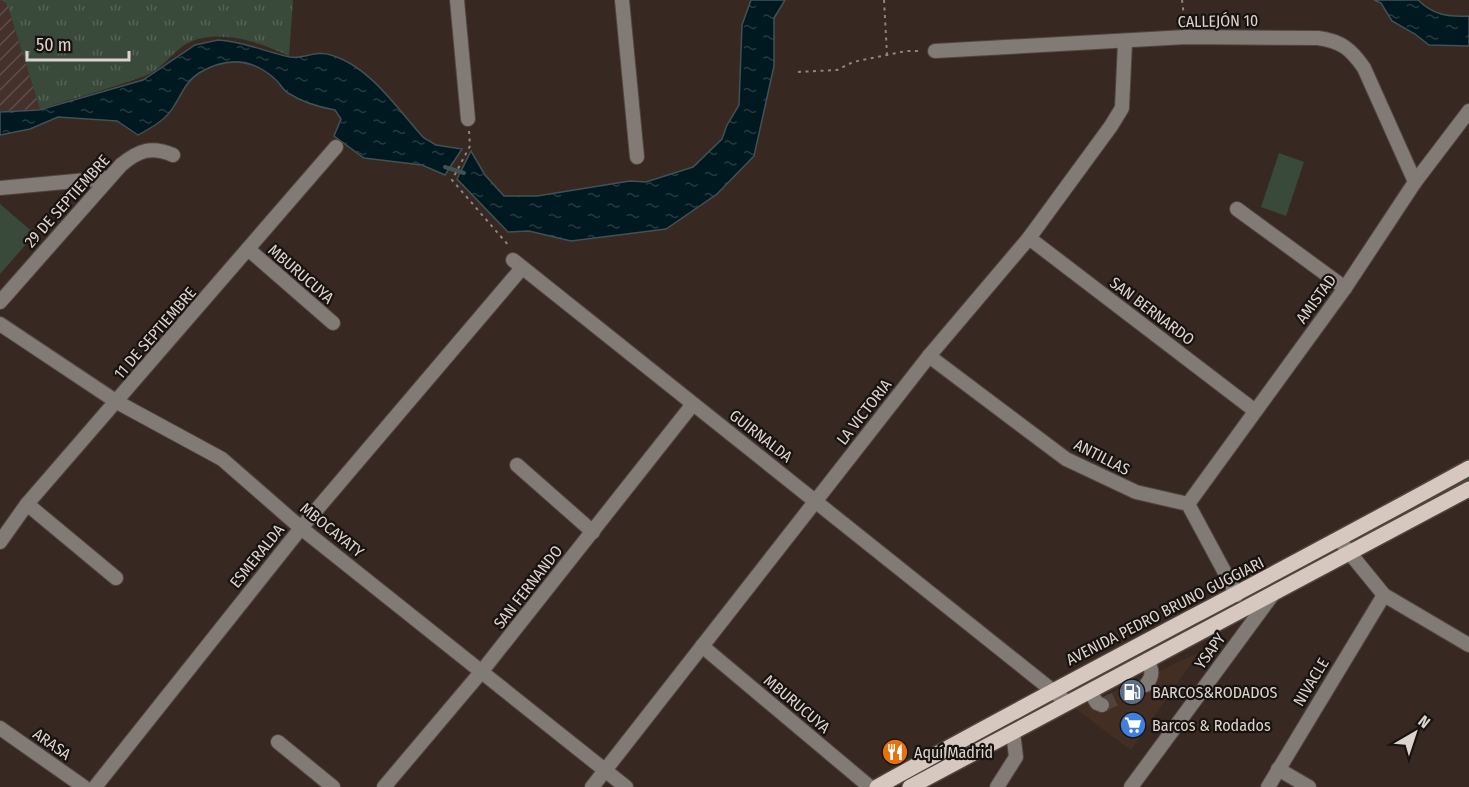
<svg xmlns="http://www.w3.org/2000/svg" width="1469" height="787" viewBox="0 0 1469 787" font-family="'Fira Sans Condensed',sans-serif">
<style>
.built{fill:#432e24}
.industrial{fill:url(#industrial-furrows)}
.grass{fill:url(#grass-dots)}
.park{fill:url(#park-tufts)}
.pitch{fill:#39493a}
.water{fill:url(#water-ripples);stroke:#425154;stroke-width:1.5}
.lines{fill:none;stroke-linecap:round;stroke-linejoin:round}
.stream{stroke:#425154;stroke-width:4}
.minor-tunnel{stroke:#50423c;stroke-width:14;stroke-dasharray:14 7;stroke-linecap:butt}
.minor-casing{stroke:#51443e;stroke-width:16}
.major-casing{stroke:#51443e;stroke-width:18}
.path{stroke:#90857f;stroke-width:2;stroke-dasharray:3 4.5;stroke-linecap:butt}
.minor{stroke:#817a75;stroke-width:14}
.major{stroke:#d7c8bf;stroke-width:15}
.labels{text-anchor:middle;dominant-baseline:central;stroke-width:4.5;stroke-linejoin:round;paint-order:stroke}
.street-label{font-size:16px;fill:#dcd3ce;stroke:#191310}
.poi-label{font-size:16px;fill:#dcd3ce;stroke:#191310;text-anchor:start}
</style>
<defs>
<pattern id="industrial-furrows" width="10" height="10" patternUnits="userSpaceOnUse" patternTransform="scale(1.5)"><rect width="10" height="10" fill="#45312c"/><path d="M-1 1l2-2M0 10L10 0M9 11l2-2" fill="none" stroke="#5f4e49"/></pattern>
<pattern id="grass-dots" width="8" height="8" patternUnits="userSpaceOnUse" patternTransform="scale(1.5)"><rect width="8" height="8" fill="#39493a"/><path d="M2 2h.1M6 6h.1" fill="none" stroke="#556255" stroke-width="1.8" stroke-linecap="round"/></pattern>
<pattern id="park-tufts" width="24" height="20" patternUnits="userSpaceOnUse" patternTransform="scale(1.5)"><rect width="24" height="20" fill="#39493a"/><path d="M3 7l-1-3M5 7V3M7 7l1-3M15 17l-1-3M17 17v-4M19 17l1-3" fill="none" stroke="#556255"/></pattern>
<pattern id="water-ripples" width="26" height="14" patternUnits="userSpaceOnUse" patternTransform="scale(1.5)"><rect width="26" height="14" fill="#001920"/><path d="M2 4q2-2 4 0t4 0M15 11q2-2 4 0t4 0" fill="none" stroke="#253a3f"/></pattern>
</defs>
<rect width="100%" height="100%" fill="#372922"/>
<polygon class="built" points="1198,653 1131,750 1076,709"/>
<polygon class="industrial" points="0,0 7,4 40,109 0,111"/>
<g class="grass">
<polygon points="1469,474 1469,481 1360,540 1357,537"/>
<polygon points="1223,607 1227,611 1075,688 1074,687"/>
</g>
<path class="park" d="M1 0H293L289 56C260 42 217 27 186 44 170 54 161 71 142 77 109 89 74 98 40 109L7 4Z"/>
<g class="pitch">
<polygon points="1279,153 1304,162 1286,216 1261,207"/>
<polygon points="0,204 35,234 0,274"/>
</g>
<g class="water">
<polygon points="751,0 785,0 774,18 774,66 754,156 717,194 666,229 571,241 529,231 508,232 457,179 471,151 485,175 504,196 537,196 630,181 646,182 693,167 722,139 727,125 739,105 742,25"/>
<path d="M1374 0H1418C1433 15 1448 17 1469 16V46L1429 45 1415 34 1392 21 1381 3Z"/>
<path d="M218 40C243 41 265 52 290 57 304 59 316 50 331 55 371 67 397 109 424 138L436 145 462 149 445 175 422 165 364 158 334 136 341 119 335 110C318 107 302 102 288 93 282 89 280 83 275 79 252 58 226 57 199 73 185 82 182 94 174 106 166 120 151 128 138 135L117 121 58 117 30 129 0 135V112L39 110 143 80 195 45Z"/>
</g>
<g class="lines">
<polyline class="stream" points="445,167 464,173"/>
<polyline class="minor-tunnel" points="1102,705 1146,685"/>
<g class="minor-casing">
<g id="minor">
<polyline points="457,0 468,119"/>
<polyline points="622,0 637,157"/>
<path d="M935 51 1186 37 1318 38C1341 41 1351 49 1364 68L1415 182"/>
<polyline points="0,188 108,178"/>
<polyline points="1237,209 1345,288"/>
<polyline points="1029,238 1254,410"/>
<polyline points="248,249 333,323"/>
<polyline points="513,260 1068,703"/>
<path d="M0 302 121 165C139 150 151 146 173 155"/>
<polyline points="0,324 117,402 222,459 301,528 626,787"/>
<polyline points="929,356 1066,459 1136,492 1188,504 1237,595"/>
<polyline points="517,465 593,532"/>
<polyline points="27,504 116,578"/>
<polyline points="1188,504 1345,288 1415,182 1469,111"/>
<polyline points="0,542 27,504 336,147"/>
<polyline points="1344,546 1384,595 1469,645"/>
<polyline points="702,646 870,787"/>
<path d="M1146 685C1153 676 1153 670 1147 661"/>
<polyline points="1090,692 1097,703 1102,705"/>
<polyline points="0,728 84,787"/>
<polyline points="278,742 333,787"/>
<polyline points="1278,769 1309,787"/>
<polyline points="95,787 301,528 522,268"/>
<polyline points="384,787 482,671 693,404"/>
<polyline points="592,787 929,356 1029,238 1111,126 1122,108 1125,42"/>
<polyline points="997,787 1016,757 1013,732"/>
<polyline points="1131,787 1273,594"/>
<polyline points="1268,787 1384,595"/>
</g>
</g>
<g class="major-casing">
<g id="major">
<path d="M877 787C1073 678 1273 576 1469 468"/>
<polyline points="910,787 1469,489"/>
</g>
</g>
<g class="path">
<polyline points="884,0 887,54"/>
<polyline points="1182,0 1185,25"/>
<polyline points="798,72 837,70 853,62 906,51 921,51"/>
<polyline points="469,131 470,146 452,180 509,246"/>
</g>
<use href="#minor" class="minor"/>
<use href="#major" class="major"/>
</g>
<defs>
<g id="fuel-disc" transform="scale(1.35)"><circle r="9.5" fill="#5c6f8a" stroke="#191310"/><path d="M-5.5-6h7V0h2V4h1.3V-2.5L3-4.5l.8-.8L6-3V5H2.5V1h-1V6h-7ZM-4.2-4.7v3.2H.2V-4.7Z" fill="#fff"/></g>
<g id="supermarket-disc" transform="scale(1.35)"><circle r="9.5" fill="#3f7fe0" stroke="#191310"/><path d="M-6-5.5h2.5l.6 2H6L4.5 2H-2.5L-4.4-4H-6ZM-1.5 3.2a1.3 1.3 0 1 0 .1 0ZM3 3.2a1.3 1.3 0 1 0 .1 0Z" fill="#fff"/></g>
<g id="restaurant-disc" transform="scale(1.35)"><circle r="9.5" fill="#e8710a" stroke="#191310"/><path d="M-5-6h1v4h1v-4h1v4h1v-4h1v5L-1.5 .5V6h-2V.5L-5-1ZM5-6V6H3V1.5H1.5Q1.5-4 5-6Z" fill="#fff"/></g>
</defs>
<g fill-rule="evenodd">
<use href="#fuel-disc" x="1132" y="692"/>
<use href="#supermarket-disc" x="1133" y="725"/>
<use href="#restaurant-disc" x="895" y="752"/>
</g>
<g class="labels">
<g class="street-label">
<text transform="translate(1218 21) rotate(-1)">CALLEJÓN 10</text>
<text transform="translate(67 201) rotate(-48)">29 DE SEPTIEMBRE</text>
<text transform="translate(301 274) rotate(41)">MBURUCUYA</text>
<text transform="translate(1316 299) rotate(-54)">AMISTAD</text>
<text transform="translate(1152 311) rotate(37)">SAN BERNARDO</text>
<text transform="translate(155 333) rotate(-49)">11 DE SEPTIEMBRE</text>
<text transform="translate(864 412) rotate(-52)">LA VICTORIA</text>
<text transform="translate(761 436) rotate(38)">GUIRNALDA</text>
<text transform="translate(1102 457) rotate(27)">ANTILLAS</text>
<text transform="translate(332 530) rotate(39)">MBOCAYATY</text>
<text transform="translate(257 556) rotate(-51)">ESMERALDA</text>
<text transform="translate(528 587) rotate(-52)">SAN FERNANDO</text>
<text transform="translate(1165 611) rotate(-27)">AVENIDA PEDRO BRUNO GUGGIARI</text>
<text transform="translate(1210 651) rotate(-54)">YSAPY</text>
<text transform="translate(1311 682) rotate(-59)">NIVACLE</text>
<text transform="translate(797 704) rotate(40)">MBURUCUYA</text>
<text transform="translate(52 744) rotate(35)">ARASA</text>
</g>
<g class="poi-label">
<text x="1152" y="692">BARCOS&amp;RODADOS</text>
<text x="1152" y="725">Barcos &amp; Rodados</text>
<text x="914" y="752">Aquí Madrid</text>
</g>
</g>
<g transform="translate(1415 733) rotate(39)" stroke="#191310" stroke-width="4.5" paint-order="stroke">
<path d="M0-4.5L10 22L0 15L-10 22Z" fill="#dcd3ce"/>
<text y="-9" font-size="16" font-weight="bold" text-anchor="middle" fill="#dcd3ce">N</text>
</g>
<path d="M27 51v9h102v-9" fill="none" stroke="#dcd3ce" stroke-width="3"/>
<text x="36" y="51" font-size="18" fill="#dcd3ce" stroke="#191310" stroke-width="4.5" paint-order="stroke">50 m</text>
</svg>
